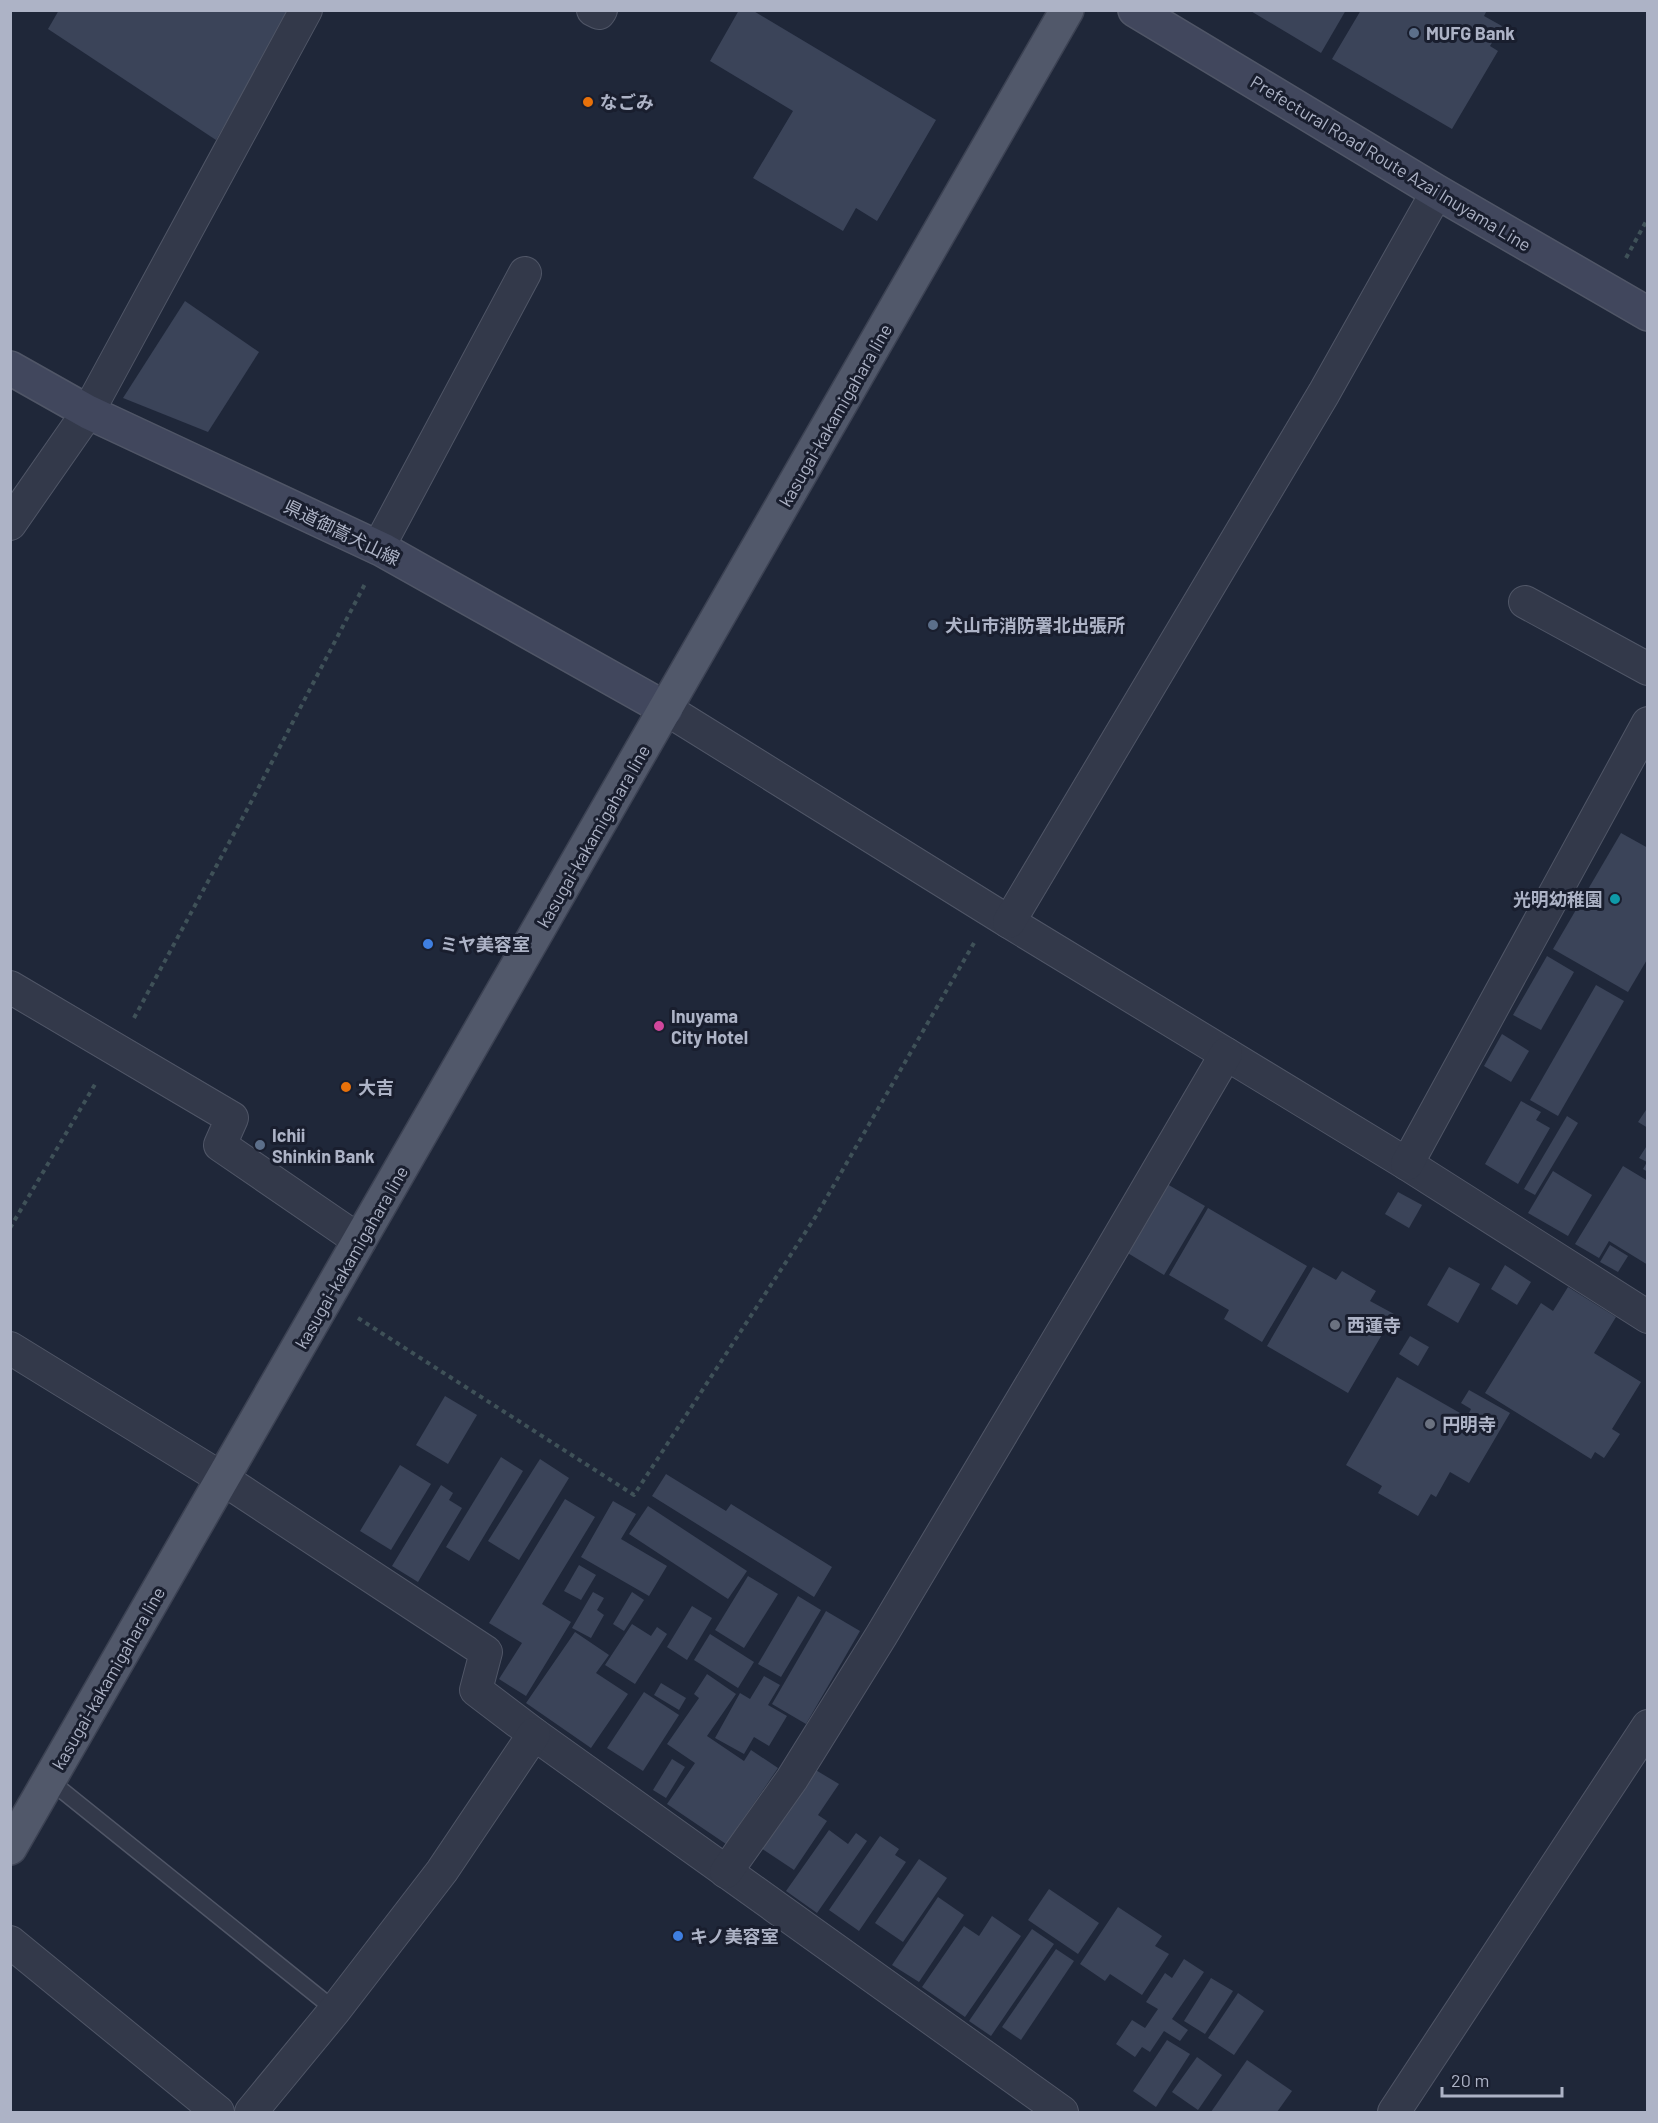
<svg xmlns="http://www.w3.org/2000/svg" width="1658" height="2123" viewBox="0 0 1658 2123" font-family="Barlow,'Noto Sans JP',sans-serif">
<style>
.building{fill:#3b4459}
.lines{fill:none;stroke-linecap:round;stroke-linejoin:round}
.lane-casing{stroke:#505667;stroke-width:18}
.street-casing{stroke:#505667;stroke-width:34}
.secondary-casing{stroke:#505667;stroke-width:36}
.primary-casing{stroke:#3c4253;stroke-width:36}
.path{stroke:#3f5158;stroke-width:4;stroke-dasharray:4.5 4.5;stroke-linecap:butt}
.lane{stroke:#33394a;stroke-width:15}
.street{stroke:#33394a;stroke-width:32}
.secondary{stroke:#41475d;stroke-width:33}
.primary{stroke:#51586a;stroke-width:33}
.service-dot{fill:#5c6f8a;stroke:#191e2e;stroke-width:2}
.food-dot{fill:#e8710a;stroke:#191e2e;stroke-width:2}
.culture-dot{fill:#0f9aa8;stroke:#191e2e;stroke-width:2}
.shop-dot{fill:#3f7fe0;stroke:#191e2e;stroke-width:2}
.hotel-dot{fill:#d1479c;stroke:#191e2e;stroke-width:2}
.worship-dot{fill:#6b7280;stroke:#191e2e;stroke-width:2}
.labels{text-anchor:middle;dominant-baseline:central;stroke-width:6;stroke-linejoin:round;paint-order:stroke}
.poi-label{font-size:18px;font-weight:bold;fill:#adb3c6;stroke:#191e2e;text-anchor:start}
.street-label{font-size:18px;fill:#adb3c6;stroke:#191e2e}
</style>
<rect width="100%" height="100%" fill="#1f2739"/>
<g class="building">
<polygon points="59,10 291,10 216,140 48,29"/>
<polygon points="739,10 752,10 936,120 877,221 856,208 843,231 753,178 793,111 710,61"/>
<polygon points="1249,10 1346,10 1321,53"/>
<polygon points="1361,10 1487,10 1484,16 1502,26 1490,46 1498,51 1452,129 1332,59"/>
<polygon points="185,301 259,352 208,432 123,398"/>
<polygon points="1621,833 1648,848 1648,958 1628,992 1553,949"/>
<polygon points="1547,956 1574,972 1541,1030 1513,1015"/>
<polygon points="1596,985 1624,1001 1558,1116 1530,1100"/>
<polygon points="1502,1034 1529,1051 1511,1082 1484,1066"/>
<polygon points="1521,1101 1541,1112 1536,1120 1550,1128 1518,1184 1485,1164"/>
<polygon points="1648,1107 1648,1128 1638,1122"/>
<polygon points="1567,1116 1578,1123 1535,1195 1524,1189"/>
<polygon points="1648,1144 1648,1172 1643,1169 1647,1162 1639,1158"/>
<polygon points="1623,1166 1648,1181 1648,1265 1609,1241 1599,1258 1575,1244"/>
<polygon points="1553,1171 1592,1195 1568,1236 1528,1213"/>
<polygon points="1167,1184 1205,1206 1164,1275 1126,1252"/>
<polygon points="1398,1192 1422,1205 1409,1228 1385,1214"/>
<polygon points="1208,1208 1307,1266 1262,1342 1224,1319 1229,1310 1169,1275"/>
<polygon points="1610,1245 1628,1256 1618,1272 1600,1262"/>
<polygon points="1505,1265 1531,1282 1517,1305 1491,1289"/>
<polygon points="1313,1267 1336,1280 1342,1271 1376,1291 1370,1301 1394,1314 1348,1393 1267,1346"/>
<polygon points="1449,1267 1480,1284 1458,1323 1427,1305"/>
<polygon points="1568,1287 1616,1317 1594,1353 1641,1382 1612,1429 1620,1434 1604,1458 1595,1452 1591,1459 1485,1393 1541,1303 1553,1311"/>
<polygon points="1410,1336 1429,1347 1418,1366 1399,1354"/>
<polygon points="1397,1377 1467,1417 1471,1409 1461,1403 1469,1390 1510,1413 1469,1483 1450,1472 1436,1497 1431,1494 1418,1516 1378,1493 1382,1486 1346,1465"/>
<polygon points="445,1396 477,1415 448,1464 416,1445"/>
<polygon points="501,1457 523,1471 469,1561 446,1547"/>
<polygon points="540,1459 569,1478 519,1560 488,1541"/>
<polygon points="400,1465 431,1484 391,1550 360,1531"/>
<polygon points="666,1474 726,1511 731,1504 832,1567 814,1597 652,1496"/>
<polygon points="441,1485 453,1493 449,1500 462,1508 418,1582 392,1566"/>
<polygon points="565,1499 595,1517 542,1604 571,1622 526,1696 499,1679 522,1643 489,1623"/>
<polygon points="613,1501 636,1514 621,1539 667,1566 649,1596 581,1557"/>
<polygon points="648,1506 747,1571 728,1599 629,1534"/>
<polygon points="579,1565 596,1575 581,1600 564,1591"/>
<polygon points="748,1576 778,1594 744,1648 715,1630"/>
<polygon points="593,1592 604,1598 597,1610 604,1615 591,1638 572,1628"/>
<polygon points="632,1592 644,1600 624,1631 613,1624"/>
<polygon points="798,1596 821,1610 781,1677 758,1664"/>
<polygon points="692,1606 712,1618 687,1660 667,1647"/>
<polygon points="826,1611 860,1631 806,1724 772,1704"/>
<polygon points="632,1624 651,1636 657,1627 667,1634 635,1684 605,1665"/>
<polygon points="575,1632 609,1655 596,1673 628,1694 591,1748 526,1703"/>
<polygon points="710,1634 754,1662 738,1688 694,1660"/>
<polygon points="707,1674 736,1694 707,1736 744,1761 751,1750 778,1768 726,1844 667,1804 695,1763 667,1744 699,1698 694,1694"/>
<polygon points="764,1676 780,1685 768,1705 787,1716 769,1746 754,1737 744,1754 715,1738 740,1693 750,1699"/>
<polygon points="661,1683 686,1698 679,1710 654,1695"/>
<polygon points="644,1692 679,1715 643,1771 607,1748"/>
<polygon points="672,1759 685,1767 666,1798 653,1790"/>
<polygon points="814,1769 839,1784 818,1815 827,1821 794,1870 761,1848"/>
<polygon points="829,1830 848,1844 856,1833 867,1841 817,1913 786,1891"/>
<polygon points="880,1836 899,1849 895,1855 906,1862 859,1931 829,1910"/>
<polygon points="919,1859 947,1878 903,1942 875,1923"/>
<polygon points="1049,1889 1099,1923 1078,1954 1028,1920"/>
<polygon points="938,1897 964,1915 919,1982 892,1965"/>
<polygon points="1118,1907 1162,1936 1155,1946 1169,1954 1142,1995 1110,1974 1105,1981 1080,1964"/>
<polygon points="992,1916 1021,1936 965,2017 922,1987 964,1926 979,1936"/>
<polygon points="1032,1929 1054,1944 991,2036 969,2021"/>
<polygon points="1056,1949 1074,1961 1021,2040 1002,2027"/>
<polygon points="1184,1959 1204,1972 1172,2019 1188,2030 1180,2041 1164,2031 1150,2052 1142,2047 1135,2057 1116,2044 1132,2020 1145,2028 1158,2009 1146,2002 1165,1973 1172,1978"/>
<polygon points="1211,1978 1233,1991 1205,2034 1184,2021"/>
<polygon points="1238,1993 1264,2011 1234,2055 1208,2038"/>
<polygon points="1167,2040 1190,2054 1156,2107 1133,2091"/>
<polygon points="1197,2057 1222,2075 1198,2110 1172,2092"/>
<polygon points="1247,2060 1292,2091 1277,2112 1211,2112"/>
</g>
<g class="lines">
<g class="lane-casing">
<polyline id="lane" points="49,1780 335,2010"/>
</g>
<g class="street-casing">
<g id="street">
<polyline points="593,10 599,13 601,10"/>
<polyline points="10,524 88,412 306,10"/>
<polyline points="378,548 525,273"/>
<polyline points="1525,602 1648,669"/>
<polyline points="666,709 1009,922 1407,1164 1648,1317"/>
<polyline points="1009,922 1324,393 1437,192"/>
<polyline points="10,987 232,1118 220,1145 360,1241"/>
<polyline points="1407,1164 1648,723"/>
<polyline points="10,1348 223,1479 486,1652 476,1690 534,1734 1062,2112"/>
<polyline points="726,1872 792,1779 881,1636 1109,1254 1226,1054"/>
<polyline points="10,1942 218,2112"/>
<polyline points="251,2112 335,2010 442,1871 534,1734"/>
<polyline points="1394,2112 1648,1726"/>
</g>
</g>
<g class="secondary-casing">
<g id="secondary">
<polyline points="1135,10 1437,192 1648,314"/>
<polyline points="10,368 88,412 383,550 666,709"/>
</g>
</g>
<g class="primary-casing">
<polyline id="primary" points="10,1848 1067,10"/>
</g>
<g class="path">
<polyline points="1626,258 1648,218"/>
<polyline points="134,1018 250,804 366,582"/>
<polyline points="10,1228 97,1081"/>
<polyline points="358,1318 634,1495 816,1216 974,943"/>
</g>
<use href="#lane" class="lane"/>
<use href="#street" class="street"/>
<use href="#secondary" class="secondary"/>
<use href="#primary" class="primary"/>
</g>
<g class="service-dot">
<circle cx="1414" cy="33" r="6"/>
<circle cx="933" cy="625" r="6"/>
<circle cx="260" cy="1145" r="6"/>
</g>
<g class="food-dot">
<circle cx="588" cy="102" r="6"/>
<circle cx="346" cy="1087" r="6"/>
</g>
<circle class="culture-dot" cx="1615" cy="899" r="6"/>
<g class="shop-dot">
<circle cx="428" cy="944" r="6"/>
<circle cx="678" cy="1936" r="6"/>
</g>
<circle class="hotel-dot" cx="659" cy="1026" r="6"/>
<g class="worship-dot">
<circle cx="1335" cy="1325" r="6"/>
<circle cx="1430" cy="1424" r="6"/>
</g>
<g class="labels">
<g class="poi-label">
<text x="1426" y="33">MUFG Bank</text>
<text x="600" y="102">なごみ</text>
<text x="945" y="625">犬山市消防署北出張所</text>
<text x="1603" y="899" text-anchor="end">光明幼稚園</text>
<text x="440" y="944">ミヤ美容室</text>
<text x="671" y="1016">Inuyama<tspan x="671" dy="21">City Hotel</tspan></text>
<text x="358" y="1087">大吉</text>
<text x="272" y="1135">Ichii<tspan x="272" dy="21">Shinkin Bank</tspan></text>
<text x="1347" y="1325">西蓮寺</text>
<text x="1442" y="1424">円明寺</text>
<text x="690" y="1936">キノ美容室</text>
</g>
<g class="street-label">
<text transform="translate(1391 163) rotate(31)">Prefectural Road Route Azai Inuyama Line</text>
<text transform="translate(835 415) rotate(-60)">kasugai-kakamigahara line</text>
<text transform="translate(342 532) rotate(26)">県道御嵩犬山線</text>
<text transform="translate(593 836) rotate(-60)">kasugai-kakamigahara line</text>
<text transform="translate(351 1257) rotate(-60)">kasugai-kakamigahara line</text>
<text transform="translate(108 1678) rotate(-60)">kasugai-kakamigahara line</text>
</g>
</g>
<rect width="1658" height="2123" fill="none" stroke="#adb3c6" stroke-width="24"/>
<path d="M1442 2087v9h120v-9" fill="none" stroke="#adb3c6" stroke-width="3"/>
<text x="1451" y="2087" font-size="18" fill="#adb3c6" stroke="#191e2e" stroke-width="4.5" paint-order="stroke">20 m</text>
</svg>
